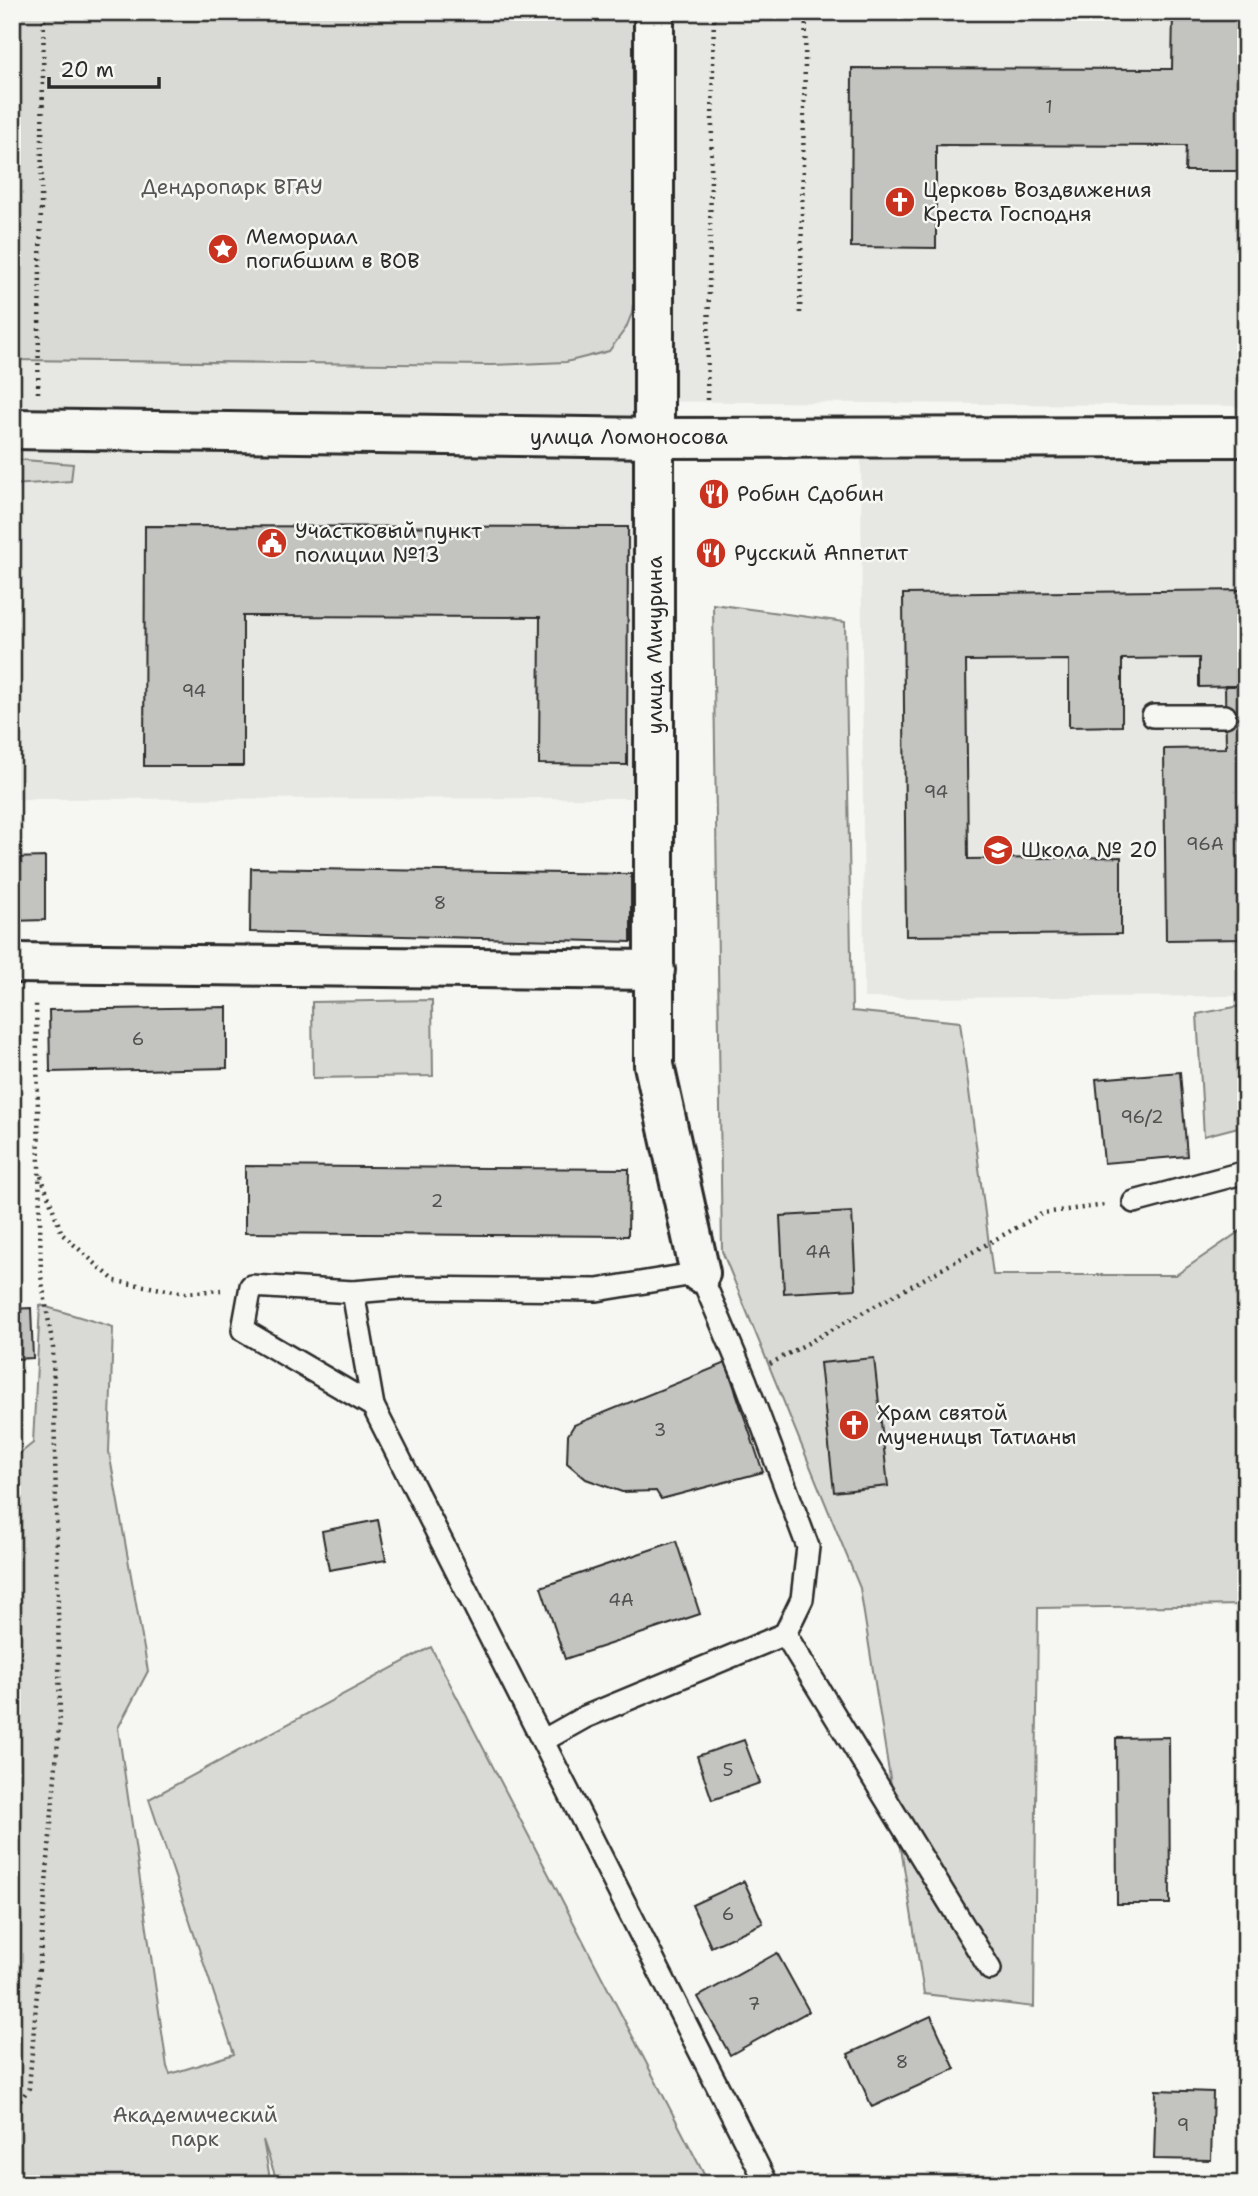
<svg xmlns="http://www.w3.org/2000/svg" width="1258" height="2196" viewBox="0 0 1258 2196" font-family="'Shantell Sans',sans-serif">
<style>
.built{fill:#e7e7e3}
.green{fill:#d9d9d5;stroke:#828280;stroke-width:2}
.building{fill:#c3c3c0;stroke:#2b2b2b;stroke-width:2}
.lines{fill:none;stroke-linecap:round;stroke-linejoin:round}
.lane-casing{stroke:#2b2b2b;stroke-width:26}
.street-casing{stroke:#2b2b2b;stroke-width:44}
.secondary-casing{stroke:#2b2b2b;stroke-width:44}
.path{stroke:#2b2b2b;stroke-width:4.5;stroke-dasharray:2 5;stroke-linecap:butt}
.lane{stroke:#f6f6f2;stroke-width:21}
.street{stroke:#f6f6f2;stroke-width:38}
.secondary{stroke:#f6f6f2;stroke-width:38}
.labels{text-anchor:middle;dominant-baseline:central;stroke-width:5;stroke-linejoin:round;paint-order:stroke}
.number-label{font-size:18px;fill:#515150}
.park-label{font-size:21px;fill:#565656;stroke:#f6f6f2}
.poi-label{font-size:21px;fill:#2b2b2b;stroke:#f6f6f2;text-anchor:start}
.street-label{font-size:21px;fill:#2b2b2b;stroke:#f6f6f2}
</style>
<rect width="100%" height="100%" fill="#f6f6f2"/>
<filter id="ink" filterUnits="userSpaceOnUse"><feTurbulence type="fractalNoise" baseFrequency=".0143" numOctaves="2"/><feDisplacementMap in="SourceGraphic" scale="14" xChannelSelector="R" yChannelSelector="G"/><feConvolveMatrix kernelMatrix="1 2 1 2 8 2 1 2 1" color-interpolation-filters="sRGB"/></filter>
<g filter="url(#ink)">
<g class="built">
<polygon points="12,12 1246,12 1246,406 634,401 647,798 12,799"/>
<polygon points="861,455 1246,459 1246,996 864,998"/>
</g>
<g class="green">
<polygon points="12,12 639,12 640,232 632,313 626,328 609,351 566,362 492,365 12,360"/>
<polygon points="12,459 73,464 71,481 12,485"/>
<polygon points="713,604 845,622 852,1011 960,1022 993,1275 1176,1275 1246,1227 1246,1605 1038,1608 1034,2007 924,1994 860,1588 722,1251"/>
<polygon points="432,1000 433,1076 313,1078 312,1002"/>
<polygon points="1246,1005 1246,1125 1204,1136 1197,1014"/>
<polygon points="40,1305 113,1327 109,1452 148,1671 118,1728 167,2067 170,2074 234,2054 149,1799 431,1647 709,2184 278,2184 263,2140 271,2184 12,2184 12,1460 33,1443"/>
</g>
<g class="building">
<polygon points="1173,12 1246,12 1245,171 1185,171 1186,146 936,145 936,248 851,247 852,68 1172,69"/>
<polygon points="145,526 628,527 627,765 539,764 540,617 243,616 243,766 144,766"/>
<polygon points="1246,590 1246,686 1199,687 1199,658 1122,659 1122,726 1069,727 1069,660 966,661 968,859 1121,857 1121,934 906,936 903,594"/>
<polygon points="1225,686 1246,686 1246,939 1166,940 1164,749 1226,748"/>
<polygon points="45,857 45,920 12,921 12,858"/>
<polygon points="251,868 631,874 631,942 250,932"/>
<polygon points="227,1007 227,1068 50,1072 49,1010"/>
<polygon points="1180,1072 1187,1156 1104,1163 1096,1079"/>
<polygon points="245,1166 629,1169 628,1236 245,1233"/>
<polygon points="852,1212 856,1289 784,1293 780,1216"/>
<polygon points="31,1308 33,1358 13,1359 12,1374 12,1309"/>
<polygon points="874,1358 888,1486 834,1492 820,1363"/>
<polygon points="726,1363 763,1472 661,1499 656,1491 622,1492 586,1479 567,1463 568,1435 574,1425"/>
<polygon points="378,1520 386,1560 329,1570 322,1531"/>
<polygon points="676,1541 700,1614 565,1659 541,1587"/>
<polygon points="1169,1737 1170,1904 1117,1904 1116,1738"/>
<polygon points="744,1740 760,1783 712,1800 697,1756"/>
<polygon points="744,1881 763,1923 711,1947 692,1905"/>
<polygon points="777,1953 809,2011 730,2055 698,1997"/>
<polygon points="931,2016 955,2069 872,2107 848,2054"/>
<polygon points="1156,2090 1213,2092 1211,2160 1154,2159"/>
</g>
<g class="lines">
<g class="lane-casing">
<g id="lane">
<polyline points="1153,716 1225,716"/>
<polyline points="1134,1202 1246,1172"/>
<polyline points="353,1292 373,1406 767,2184"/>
<polyline points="373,1406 243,1330 251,1286 353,1292 401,1288 597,1290 700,1273 745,1379 808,1547 802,1599 785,1634 990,1969"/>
<polyline points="544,1740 585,1717 785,1634"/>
</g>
</g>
<g class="street-casing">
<g id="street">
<polyline points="654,12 654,1065 700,1273"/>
<polyline points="12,963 655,970"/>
</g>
</g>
<g class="secondary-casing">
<polyline id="secondary" points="12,429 655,438 1246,437"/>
</g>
<g class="path">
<polyline points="800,313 806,12"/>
<polyline points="38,393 44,12"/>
<polyline points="707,400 714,12"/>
<polyline points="41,1176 62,1234 115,1281 185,1293 221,1290"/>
<polyline points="770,1364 1043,1213 1106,1205"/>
<polyline points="12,2112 29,2088 60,1716 53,1347 41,1276 36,1001"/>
</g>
<use href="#lane" class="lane"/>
<use href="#street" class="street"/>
<use href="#secondary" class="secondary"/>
</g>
</g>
<defs>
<g id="church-disc" transform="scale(1.575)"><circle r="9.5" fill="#c8321e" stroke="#f6f6f2"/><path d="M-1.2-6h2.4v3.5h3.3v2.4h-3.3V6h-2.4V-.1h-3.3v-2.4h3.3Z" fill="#fff"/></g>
<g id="sight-disc" transform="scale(1.575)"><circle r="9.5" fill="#c8321e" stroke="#f6f6f2"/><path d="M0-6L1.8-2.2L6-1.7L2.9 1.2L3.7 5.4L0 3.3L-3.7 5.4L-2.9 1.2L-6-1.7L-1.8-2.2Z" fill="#fff"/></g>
<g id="restaurant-disc" transform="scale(1.575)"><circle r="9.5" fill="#c8321e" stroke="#f6f6f2"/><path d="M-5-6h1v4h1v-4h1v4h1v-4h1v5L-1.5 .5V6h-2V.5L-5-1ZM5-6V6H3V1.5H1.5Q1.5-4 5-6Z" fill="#fff"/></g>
<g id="civic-disc" transform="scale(1.575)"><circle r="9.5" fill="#c8321e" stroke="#f6f6f2"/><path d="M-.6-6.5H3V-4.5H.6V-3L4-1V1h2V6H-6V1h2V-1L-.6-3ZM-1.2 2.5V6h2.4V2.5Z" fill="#fff"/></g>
<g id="school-disc" transform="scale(1.575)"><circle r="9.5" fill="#c8321e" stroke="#f6f6f2"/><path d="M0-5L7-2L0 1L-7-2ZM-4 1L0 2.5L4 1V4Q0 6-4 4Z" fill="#fff"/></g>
</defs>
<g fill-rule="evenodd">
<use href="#church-disc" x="900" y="202"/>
<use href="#sight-disc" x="223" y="249"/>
<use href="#restaurant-disc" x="714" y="494"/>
<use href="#civic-disc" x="272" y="543"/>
<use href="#restaurant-disc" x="711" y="553"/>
<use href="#school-disc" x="998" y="850"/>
<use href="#church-disc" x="854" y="1425"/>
</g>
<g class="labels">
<g class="number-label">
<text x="1049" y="107">1</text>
<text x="194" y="691">94</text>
<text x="936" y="792">94</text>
<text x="1205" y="844">96А</text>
<text x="440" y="903">8</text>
<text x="138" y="1039">6</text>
<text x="1142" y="1117">96/2</text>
<text x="437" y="1201">2</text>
<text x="818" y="1252">4А</text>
<text x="660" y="1430">3</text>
<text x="621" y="1600">4А</text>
<text x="728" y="1770">5</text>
<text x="728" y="1914">6</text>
<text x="754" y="2004">7</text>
<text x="902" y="2062">8</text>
<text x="1183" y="2125">9</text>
</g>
<g class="park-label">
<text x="232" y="187">Дендропарк ВГАУ</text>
<text x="195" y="2115">Академический<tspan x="195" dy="24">парк</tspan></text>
</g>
<g class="poi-label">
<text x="923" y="190">Церковь Воздвижения<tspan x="923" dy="24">Креста Господня</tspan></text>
<text x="246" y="237">Мемориал<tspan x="246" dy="24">погибшим в ВОВ</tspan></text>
<text x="737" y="494">Робин Сдобин</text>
<text x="295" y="531">Участковый пункт<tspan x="295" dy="24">полиции №13</tspan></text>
<text x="734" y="553">Русский Аппетит</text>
<text x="1021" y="850">Школа № 20</text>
<text x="877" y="1413">Храм святой<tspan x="877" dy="24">мученицы Татианы</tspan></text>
</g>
<g class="street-label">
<text x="629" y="437">улица Ломоносова</text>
<text transform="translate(655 645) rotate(-90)">улица Мичурина</text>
</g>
</g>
<rect width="1258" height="2196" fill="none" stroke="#f6f6f2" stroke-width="42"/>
<rect x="21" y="21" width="1216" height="2154" fill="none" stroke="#2b2b2b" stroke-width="2.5" filter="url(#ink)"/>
<path d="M49 77v10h110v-10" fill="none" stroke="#2b2b2b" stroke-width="3.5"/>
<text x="60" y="77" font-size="21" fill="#2b2b2b" stroke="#f6f6f2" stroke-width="5" paint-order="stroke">20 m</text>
</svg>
